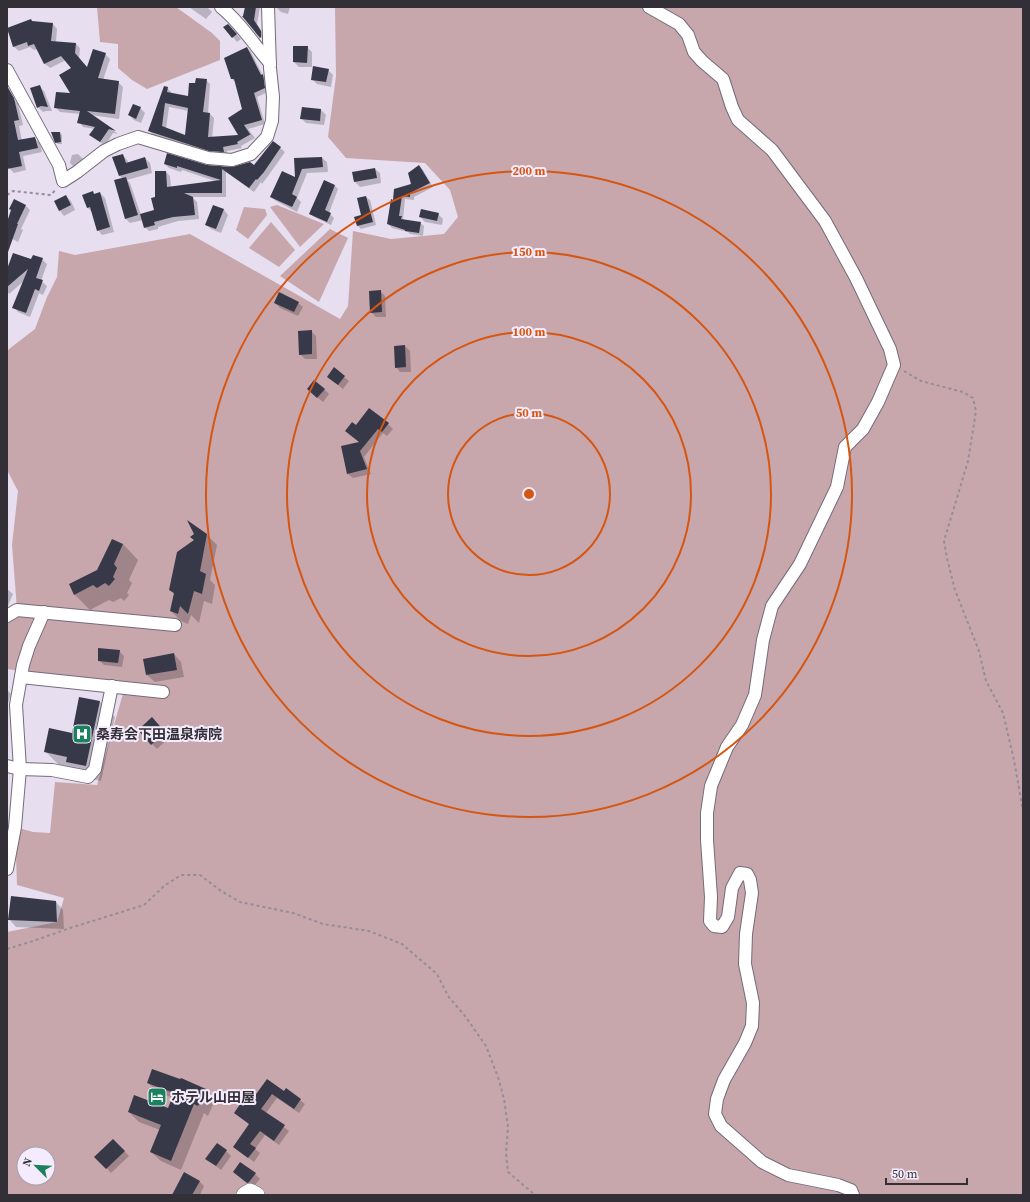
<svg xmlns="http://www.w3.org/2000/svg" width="1030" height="1202" viewBox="0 0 1030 1202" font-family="'Source Serif 4','Noto Sans JP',serif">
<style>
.green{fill:#c7a7ac;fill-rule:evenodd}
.shadow{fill:#0003;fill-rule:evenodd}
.building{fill:#383948;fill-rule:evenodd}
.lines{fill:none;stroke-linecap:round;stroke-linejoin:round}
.minor-casing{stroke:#746b7b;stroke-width:14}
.secondary-casing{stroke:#746b7b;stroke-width:18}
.path{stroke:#938d99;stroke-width:2;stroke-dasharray:3 3;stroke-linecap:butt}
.minor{stroke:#fff;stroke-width:12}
.secondary{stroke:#fff;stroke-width:17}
.ring{fill:none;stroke:#d65510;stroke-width:2}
.labels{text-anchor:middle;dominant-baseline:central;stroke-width:4;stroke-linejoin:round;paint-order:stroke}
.poi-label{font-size:14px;font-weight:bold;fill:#322f36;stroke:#f4ebfd;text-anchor:start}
.centre{fill:#d65510;stroke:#f4ebfd;stroke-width:2}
.ring-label{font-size:12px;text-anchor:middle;font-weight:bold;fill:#d65510;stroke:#f4ebfd;stroke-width:4;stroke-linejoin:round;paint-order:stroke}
</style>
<rect width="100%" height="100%" fill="#e7def0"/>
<g class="green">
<polygon points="97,7 176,7 212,33 220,41 220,60 147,89 132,80 118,68 118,44 100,42"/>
<path d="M335 7H1023V1195H7V932L57 922 64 898 17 885 15 827 33 832 50 833 55 782 97 785 124 690 123 687 7 669V617L17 609 12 545 18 491 7 470V352L9 349 35 329 47 297 57 277 59 251 75 255 190 234 340 319 348 306 353 231 391 239 444 234 458 217 450 190 425 163 346 158 328 137 336 76ZM24 1154H48V1178H24Z"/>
<polygon points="277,205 324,224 300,247 270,207"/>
<polygon points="244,207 265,209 267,215 248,239 236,230"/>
<polygon points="271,222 295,250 279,267 249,248"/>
<polygon points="330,229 348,238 319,302 280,276"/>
</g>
<g class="shadow">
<polygon points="189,7 207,7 212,12 206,19"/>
<polygon points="250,7 260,7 257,24 264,35 264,41 243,16"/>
<polygon points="276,7 290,7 288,14 281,12"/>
<polygon points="30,20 33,22 53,24 57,29 56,42 76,44 80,48 79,59 88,69 105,54 110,59 103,80 118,82 123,87 119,119 91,115 118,134 113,133 105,146 91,135 95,129 83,127 79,122 80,114 60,112 55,107 71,95 73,69 66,60 50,68 45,64 38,49 34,50 30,47 19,51 14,47 7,29"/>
<polygon points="233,30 241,39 237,42 233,37"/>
<polygon points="307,47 312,52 312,67 299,67 294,62"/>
<path d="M247 48 251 52 263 76 267 80 268 92 257 97 265 124 248 129 255 138 241 146 242 148 227 151V156L214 154 153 135 149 131 167 88 171 92V94L189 98 196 84 206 80 210 84 208 114H210L214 118 212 138 240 136 244 109 236 83 232 79ZM169 107 189 111 186 136 166 129Z"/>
<polygon points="328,70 333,75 331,87 317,84 312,79"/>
<polygon points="39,86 44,91 52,111 46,111 43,112 38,107"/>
<polygon points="14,99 18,104 23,125 19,126 22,141 35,139 40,143 42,152 23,156 26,170 14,173 9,168 7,160 7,101"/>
<polygon points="140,108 145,113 141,123 134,120 129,115"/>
<polygon points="321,110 326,115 324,125 306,123 301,118"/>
<polygon points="60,133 62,135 62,144 58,144 56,142"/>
<polygon points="273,142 285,152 268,176 262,184 261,182 254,192 226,172 226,197 192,197 197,202 199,219 178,221 158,227 158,229 149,231 145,227 143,220 130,223 125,218 123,179 120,176 123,155 127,160 129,163 145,158 150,163 152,173 127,180 130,183 141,215 156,211 156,197 166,172 170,176 171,187 218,182 182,170 181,172 169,168 165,164 232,168 254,166"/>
<polygon points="78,154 83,159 83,166 75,168 70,163 72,155"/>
<polygon points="322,158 327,162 328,172 307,173 297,198 301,202 297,212 276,201 271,197 296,178 295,159"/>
<polygon points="419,166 423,170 433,187 414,197 414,200 405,199 403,219 404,221 420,223 424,226 423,236 410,234 408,232 392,228 388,224 394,201 412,185"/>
<polygon points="375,169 380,173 381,183 360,187 355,182"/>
<polygon points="334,185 338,189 329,213 334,218 331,225 314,217 310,214"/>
<polygon points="92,192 95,195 100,193 105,198 114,232 102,235 98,230 93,213 87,207"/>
<polygon points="66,196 71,201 75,210 64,216 60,211 55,202"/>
<polygon points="366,197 370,200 376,225 361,229 358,226 362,216"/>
<polygon points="26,206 30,210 21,229 23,230 18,242 7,236 7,225 12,211"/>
<polygon points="213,207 224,210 228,215 221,233 211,229 206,225"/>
<polygon points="438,214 443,219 442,225 425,222 420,217"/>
<polygon points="42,259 47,264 41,281 47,286 43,295 39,293 30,317 18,312 14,307 24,281 9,294 7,291 7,270 32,261"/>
<polygon points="380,291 385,296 386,317 376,317 371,312"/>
<polygon points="275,303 298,303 303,307 298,316 280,308"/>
<polygon points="311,331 316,336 317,359 305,359 300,354"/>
<polygon points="405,346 410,351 411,372 400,372 396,367"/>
<polygon points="344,377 349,381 343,389 333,381"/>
<polygon points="324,389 329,394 323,402 313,394"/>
<polygon points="388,424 393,429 387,436 383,433 364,457 371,474 353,478 348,474 361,443 356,426"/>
<polygon points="207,535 217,545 210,580 215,585 212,604 204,601 199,623 191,615 188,624 181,621 171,611 175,595 170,590 195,541"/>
<polygon points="123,544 138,560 129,580 132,583 127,593 129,595 124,601 121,598 113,602 109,600 90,610 75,595 70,584 98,570"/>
<polygon points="7,589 13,594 7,608"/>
<polygon points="119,651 124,656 122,667 104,665 99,660"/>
<polygon points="174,654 181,662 184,677 155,682 147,675"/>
<polygon points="7,690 11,694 7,706"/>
<polygon points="100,702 115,717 101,781 82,777 61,767 46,752 72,734"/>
<polygon points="157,723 169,738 157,749 139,730"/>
<polygon points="56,902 63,910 64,929 16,927 9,919"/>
<polygon points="267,1080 284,1092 286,1089 305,1104 299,1113 277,1098 266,1113 289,1131 279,1145 265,1135 255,1149 260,1153 254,1162 234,1147 250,1125"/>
<polygon points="148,1083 205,1090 215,1100 208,1116 204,1113 181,1170 161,1161 151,1152 160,1130 139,1122 129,1112 168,1110 173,1098 158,1092"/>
<polygon points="113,1140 129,1156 111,1173 96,1157"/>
<polygon points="226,1151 231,1156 221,1170 207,1159"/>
<polygon points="234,1172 255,1174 260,1179 253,1187"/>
<polygon points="199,1181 204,1186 200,1195 176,1195"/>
</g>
<g class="building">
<polygon points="245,7 256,7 254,20 261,31 261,37 260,38 242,16 243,16"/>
<polygon points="31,19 32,21 53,23 51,41 76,43 75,53 87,67 93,49 106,53 98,78 119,81 115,114 87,111 116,131 109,129 100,142 89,135 95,127 77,123 80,111 54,108 56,92 70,93 59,75 71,68 61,56 44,64 34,44 28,46 27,42 13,47 7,28"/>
<polygon points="228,24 237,34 232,38 223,27"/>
<polygon points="293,46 308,46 307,63 293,62"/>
<path d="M247 47 261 75 263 74 265 88 254 93 262 120 244 125 250 134H251L237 142 238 144 223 147 224 152 209 151 148 131 164 86 168 87 167 92 188 96 189 83H195L196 78 207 79 203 112 210 113 208 137 238 135 228 118 242 109 234 79H231L224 58ZM165 103 188 108 185 135 162 126Z"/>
<polygon points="313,66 329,69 326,82 311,80"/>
<polygon points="40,85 48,107 41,106 37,108 30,88"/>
<polygon points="7,86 14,98 19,120 14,121 18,140 35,137 38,148 19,152 22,166 7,169"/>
<polygon points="133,104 141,107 136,119 128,115"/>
<polygon points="302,107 321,109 320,121 300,119"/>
<polygon points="51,132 60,132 61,142 55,143"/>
<polygon points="273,141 281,147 264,172 257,180 256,179 249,188 222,169 222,193 184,193 193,197 195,215 173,217 154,222 155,225 144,228 140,214 154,210 151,198 155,197 155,171 166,171 167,187 221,180 177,166 177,168 164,164 167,153 207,165 232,167 250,162 254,165"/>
<polygon points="123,154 126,163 145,157 148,168 119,176 112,157"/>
<polygon points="322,157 323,167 302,169 292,194 297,197 292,207 270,197 282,171 295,177 294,158"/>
<polygon points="419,165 430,183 410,193 410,197 402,196 399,216 402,216 401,219 421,222 419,233 405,231 405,230 387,224 391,199 393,200 394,189 411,184 408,173"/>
<polygon points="375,168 377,178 354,182 352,172"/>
<polygon points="126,177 138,215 125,219 114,180"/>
<polygon points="324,180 335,185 325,210 331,213 327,222 309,214"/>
<polygon points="93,191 94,194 100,192 110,227 97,231 90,207 87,208 82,195"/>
<polygon points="66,195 71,205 59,211 54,201"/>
<polygon points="366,196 373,222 357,226 354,217 361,215 357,198"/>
<polygon points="14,199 26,205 17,224 18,224 8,252 7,222 11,210 9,209"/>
<polygon points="213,205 224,209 216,229 205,225"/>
<polygon points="421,209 439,213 437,221 419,217"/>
<polygon points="13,253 31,259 33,255 43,258 36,278 43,280 39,291 35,289 26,313 12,308 28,269 7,287 7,269"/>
<polygon points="381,290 382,312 370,313 369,291"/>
<polygon points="279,292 299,302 294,312 274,303"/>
<polygon points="312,330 312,354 299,355 298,331"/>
<polygon points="405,345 406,367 395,368 394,346"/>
<polygon points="334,367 345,376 338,385 327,377"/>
<polygon points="314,380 325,389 317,398 307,389"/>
<polygon points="369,408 389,423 382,432 378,429 360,451 367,469 347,474 341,446 359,442 345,431 352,422 356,425"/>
<polygon points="187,520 207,534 200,571 206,574 202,594 194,591 188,614 180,606 178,614 170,611 174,593 169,590 177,552 194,540 190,537 194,534"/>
<polygon points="112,539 123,544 114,564 117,568 113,577 115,579 109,586 105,583 97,588 93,585 74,595 69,584 97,570"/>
<polygon points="98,648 120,650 118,663 98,661"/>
<polygon points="174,653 177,670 146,675 143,659"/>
<polygon points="79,697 100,701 86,766 66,762 67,757 44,752 49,728 72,733"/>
<polygon points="152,717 165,732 151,745 138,730"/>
<polygon points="11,896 56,901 57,922 8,920"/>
<polygon points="152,1069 180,1079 181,1078 206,1089 198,1106 194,1104 171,1161 150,1152 161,1125 128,1112 134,1095 168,1108 174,1093 147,1083"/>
<polygon points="267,1079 284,1091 286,1088 301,1099 294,1109 272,1094 261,1109 285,1125 274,1141 260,1131 250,1144 256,1148 248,1158 233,1147 249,1124 234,1113 245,1097 251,1101"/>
<polygon points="113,1139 125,1151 106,1169 94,1157"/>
<polygon points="217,1143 227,1150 216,1166 205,1159"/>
<polygon points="240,1162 256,1173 249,1182 247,1183 233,1172"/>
<polygon points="184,1172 200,1181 192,1195 172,1195"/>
</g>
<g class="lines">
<g class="minor-casing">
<g id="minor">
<path d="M221 7C242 24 253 44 270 63"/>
<polyline points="649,7 679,24 688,35 694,52 702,61 723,79 732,107 738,120 772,150 825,221 856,278 890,349 894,365 878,402 863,429 845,447 837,487 800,564 772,606 763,640 755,695 742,725 727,747 711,786 707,813 707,840 711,897 710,921 714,926 722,927 728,917 732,888 740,873 747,874 750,880 752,893 746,934 745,964 753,1003 752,1026 745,1043 724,1080 717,1099 715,1114 721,1126 762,1162 788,1175 838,1185 851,1190 853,1195"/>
<polyline points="7,70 59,165 63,181 77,172 104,151 118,144 138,137 208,158 232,160 251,154 267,137 272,121 273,97 270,68 268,7"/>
<polyline points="7,616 17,610 175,625"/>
<polyline points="21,677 163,692"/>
<polyline points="7,766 20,769 52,770 88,777 95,769 112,686"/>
<polyline points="7,869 15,827 20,769 16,705 23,665 29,646 44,612"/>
</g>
</g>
<g class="secondary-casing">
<polyline id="secondary" points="245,1195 250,1192 256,1195"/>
</g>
<g class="path">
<polyline points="7,195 13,191 51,195 56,189"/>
<polyline points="904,371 921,381 963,392 973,398 976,411 968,461 944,541 947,558 955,590 979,651 986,681 1003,713 1014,760 1023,811"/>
<polyline points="7,949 36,940 70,928 144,905 164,886 181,875 200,875 221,891 240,902 293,913 323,924 369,931 402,944 437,974 448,996 465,1016 486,1046 498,1077 504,1099 508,1127 506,1153 508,1172 535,1195"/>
</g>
<use href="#minor" class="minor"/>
<use href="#secondary" class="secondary"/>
</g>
<g class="ring">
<circle cx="529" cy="494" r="81"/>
<circle cx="529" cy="494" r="162"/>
<circle cx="529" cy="494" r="242"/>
<circle cx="529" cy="494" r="323"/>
</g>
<defs>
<g id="hospital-square" transform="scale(1)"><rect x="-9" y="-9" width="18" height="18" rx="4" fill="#19815c" stroke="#f4ebfd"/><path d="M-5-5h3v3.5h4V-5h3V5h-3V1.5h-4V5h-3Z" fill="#fff"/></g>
<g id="hotel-square" transform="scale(1)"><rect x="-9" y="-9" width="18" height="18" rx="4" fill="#19815c" stroke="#f4ebfd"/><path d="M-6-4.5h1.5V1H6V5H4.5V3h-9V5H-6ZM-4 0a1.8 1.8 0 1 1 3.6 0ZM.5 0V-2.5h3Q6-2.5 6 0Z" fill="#fff"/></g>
</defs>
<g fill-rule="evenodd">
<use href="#hospital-square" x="82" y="734"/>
<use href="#hotel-square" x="157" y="1097"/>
</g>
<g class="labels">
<g class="poi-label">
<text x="96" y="734">桑寿会下田温泉病院</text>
<text x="171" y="1097">ホテル山田屋</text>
</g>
</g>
<circle cx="529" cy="494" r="6" class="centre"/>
<g class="ring-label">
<text x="529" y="175">200 m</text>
<text x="529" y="256">150 m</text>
<text x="529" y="336">100 m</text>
<text x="529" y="417">50 m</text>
</g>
<rect width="1030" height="1202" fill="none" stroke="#322f36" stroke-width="16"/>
<g transform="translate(36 1166) rotate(294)"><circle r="19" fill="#f4ebfd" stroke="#a6a0ad"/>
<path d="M0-3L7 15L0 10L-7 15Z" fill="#19815c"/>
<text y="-6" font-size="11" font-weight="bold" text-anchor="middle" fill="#322f36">N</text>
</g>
<path d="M886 1178v6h81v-6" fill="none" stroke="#322f36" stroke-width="2"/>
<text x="892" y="1178" font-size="12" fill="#322f36" stroke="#f4ebfd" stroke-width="3" paint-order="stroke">50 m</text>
</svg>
